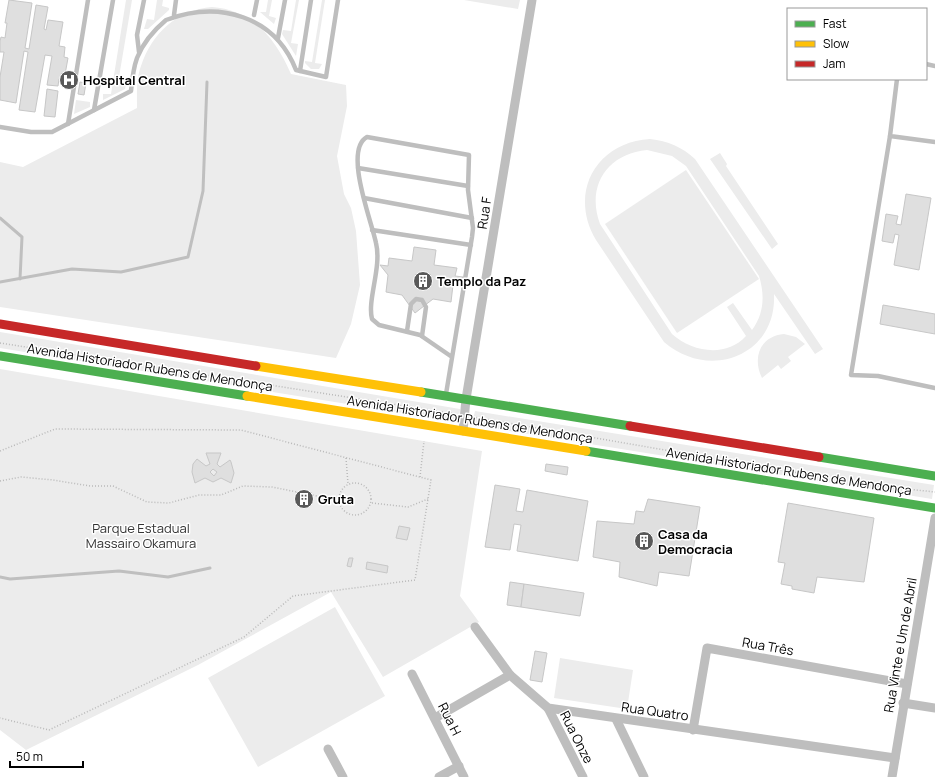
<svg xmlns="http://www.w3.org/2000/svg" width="935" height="777" viewBox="0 0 935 777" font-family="Manrope,sans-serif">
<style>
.green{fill:#ececec;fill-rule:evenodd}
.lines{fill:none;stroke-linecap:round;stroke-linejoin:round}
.stream{stroke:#bfbfbf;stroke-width:3}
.building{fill:#dfdfdf;stroke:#c7c7c7;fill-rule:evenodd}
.path{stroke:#b9b9b9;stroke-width:1.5;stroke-dasharray:1 2;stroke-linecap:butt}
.lane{stroke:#bebebe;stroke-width:4.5}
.street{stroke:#bebebe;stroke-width:9}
.fast{stroke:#4caf50;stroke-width:9}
.slow{stroke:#ffc107;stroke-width:9}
.jam{stroke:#c62828;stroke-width:9}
.labels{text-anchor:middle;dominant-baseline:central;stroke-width:3;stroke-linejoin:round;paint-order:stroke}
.poi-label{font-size:13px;font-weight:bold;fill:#000;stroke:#fff;text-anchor:start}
.street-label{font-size:13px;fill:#000;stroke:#fff}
.park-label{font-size:13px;fill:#333;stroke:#fff}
</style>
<rect width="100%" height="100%" fill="#fff"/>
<g class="green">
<polygon points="126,0 132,0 118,83 126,84 125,89 103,100 103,94 111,94"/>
<polygon points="157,0 163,0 162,6 169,8 169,10 148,29 144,29 147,19 154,20"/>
<polygon points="268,0 272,0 269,16 276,18 274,24 260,12 266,12"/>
<polygon points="296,0 299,0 291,43 298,44 296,56 282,34 283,30 291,31"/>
<polygon points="322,0 325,0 315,63 322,64 319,69 311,69 305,63 305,61 312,62"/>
<polygon points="464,0 520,0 518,9"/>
<path d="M212 7C253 10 276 39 291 74L346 85 347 106 337 156 344 194 351 208 356 231 360 285 351 324 336 358 0 307V162L23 167 137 108C137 95 136 79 141 66 152 33 177 10 212 7Z"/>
<polygon points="76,100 90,102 90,107 74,114"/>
<path d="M650 139C668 141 682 147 695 159L823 349 815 354 774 294C777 356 709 381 664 342L596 240C568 193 596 142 650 139ZM647 150 672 156 686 166 759 276C765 295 764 314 752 330L733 303 727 307 746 336C726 358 692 352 672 334L600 224C586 186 607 154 647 150Z"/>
<polygon points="720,153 727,164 726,166 778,244 772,249 710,159"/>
<polygon points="686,170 759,279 677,333 605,224"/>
<polygon points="0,332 460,409 459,422 0,348"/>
<path d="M784 334 796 337 805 344 788 357 791 361 781 369 778 365 762 378C752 358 760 336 784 334Z"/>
<polygon points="0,369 482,451 460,596 479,622 383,677 331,592 198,665 26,750 0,730"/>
<polygon points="475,411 934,485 932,499 472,425"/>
<polygon points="335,607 385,696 258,767 208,678"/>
<polygon points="560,658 633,670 627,709 554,698"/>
</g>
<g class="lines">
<g class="stream">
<polyline points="0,218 22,237 20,279"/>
<polyline points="0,282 72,269 121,272 188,257 203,191 207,82"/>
<polyline points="0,577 10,579 119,571 168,577 210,568"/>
</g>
</g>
<g class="building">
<polygon points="9,0 32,3 25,48 29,49 36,5 48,7 44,29 46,30 48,20 63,22 59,46 65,47 64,57 68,58 64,80 59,79 58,86 47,85 52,56 45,55 35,112 19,110 28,52 24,51 16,103 0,100 0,77 4,52 0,52 0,41 1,37 5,38 7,23 5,23"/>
<polygon points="80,82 86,83 84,95 78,94"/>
<polygon points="47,89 58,91 55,117 44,116"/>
<polygon points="906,194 931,198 919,270 894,265 899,235 895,234 893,243 882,241 886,214 898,216 896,224 901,225"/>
<polygon points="414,247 436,250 434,265 457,268 455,276 463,277 453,285 451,302 433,299 415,313 402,295 386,292 388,275 380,265 388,266 389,258 412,261"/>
<polygon points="883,305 935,314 935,334 880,324"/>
<path d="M206 453H221L217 464 220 467 230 460 231 462 234 473 231 483 221 478 213 482 205 478 195 483 192 472 193 464 197 459 206 466 210 464ZM213 469 217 472 214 476 210 472Z"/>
<polygon points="546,464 568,467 567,475 545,471"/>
<polygon points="495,485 520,489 516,511 523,512 527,490 588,501 578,561 517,551 521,525 514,524 510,550 485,547"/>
<polygon points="300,494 308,496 307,504 299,502"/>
<polygon points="648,499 700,507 689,576 659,572 657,586 619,577 620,562 593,557 597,521 634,524 636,511 644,512"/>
<polygon points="788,503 874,518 864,582 817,577 814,593 792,589 792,586 781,584 785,563 778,562"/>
<polygon points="399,526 410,528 407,540 396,538"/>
<polygon points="349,558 353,558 351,567 347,566"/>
<polygon points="367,562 388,566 387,573 366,569"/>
<polygon points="510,582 524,584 521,607 507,605"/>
<polygon points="524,584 584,593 580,616 521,607"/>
<polygon points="535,651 547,653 542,682 530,680"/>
</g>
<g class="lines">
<g class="path">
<polyline points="0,343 456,414"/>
<polyline points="473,417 834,479"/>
<polyline points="0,451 55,429 241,430 431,480 415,580 293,596 244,637 49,730 0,718"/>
<polyline points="346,458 348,484"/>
<polyline points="420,477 424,441"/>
<polyline points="0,481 21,477 53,480 90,486 113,486 147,502 169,503 199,495 221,495 243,486 272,487 317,496 339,497"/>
<circle cx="355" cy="499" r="16"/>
<polyline points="869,485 935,492"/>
<polyline points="372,503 408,507 428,499"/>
</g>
<g class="lane">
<polyline points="174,15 176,0"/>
<polyline points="254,15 257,0"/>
<polyline points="278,38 285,0"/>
<polyline points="139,52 137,35 144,0"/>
<polyline points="926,64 935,66"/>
<polyline points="300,71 311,0"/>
<polyline points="897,79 890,136 935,142"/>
<polyline points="94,110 113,0"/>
<polyline points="68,124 88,0"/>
<path d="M0 127 31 132H52L131 91C132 80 133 69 137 58 143 43 154 30 166 20 219 0 275 16 296 70L326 77 338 0"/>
<polyline points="890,136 851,375 878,376 935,388"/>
<polyline points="358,168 468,186"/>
<polyline points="364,198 472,218"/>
<polyline points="372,230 471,245"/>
<polyline points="407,331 411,304 416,299 422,300 426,307 422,336"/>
<path d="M446 394 472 237 473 228 468 190 469 155 367 137C343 150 372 222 376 243 382 267 367 300 372 319L379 325 420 335 452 357"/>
</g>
<g class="street">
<polyline points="463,431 466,399 532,0"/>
<polyline points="475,627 510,675"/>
<polyline points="412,674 464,777"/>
<polyline points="903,703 935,708"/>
<polyline points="548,708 583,777"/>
<polyline points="435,718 510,675 548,708 895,758"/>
<polyline points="616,719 644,777"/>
<polyline points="693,730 707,648 907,684"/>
<polyline points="328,749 343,777"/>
<polyline points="439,777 459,766"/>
<polyline points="892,777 935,518"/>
</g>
<g class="fast">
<polyline points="0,356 247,396"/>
<polyline points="421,392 630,426"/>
<polyline points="586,451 935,508"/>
<polyline points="819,457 935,476"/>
</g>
<g class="slow">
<polyline points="256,366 421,392"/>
<polyline points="247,396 586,451"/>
</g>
<g class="jam">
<polyline points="0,324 256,366"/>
<polyline points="630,426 819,457"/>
</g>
</g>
<defs>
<g id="hospital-disc" transform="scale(1)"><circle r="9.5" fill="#595959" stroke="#fff"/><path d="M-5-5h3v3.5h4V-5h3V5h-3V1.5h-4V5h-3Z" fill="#fff"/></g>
<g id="building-disc" transform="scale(1)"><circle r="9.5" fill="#595959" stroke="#fff"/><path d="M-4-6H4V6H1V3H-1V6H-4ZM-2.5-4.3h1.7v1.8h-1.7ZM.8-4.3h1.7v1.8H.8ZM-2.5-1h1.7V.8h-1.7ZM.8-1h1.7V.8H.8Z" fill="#fff"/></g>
</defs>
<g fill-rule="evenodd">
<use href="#hospital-disc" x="69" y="80"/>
<use href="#building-disc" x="423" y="281"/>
<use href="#building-disc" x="304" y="499"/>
<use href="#building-disc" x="644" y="541"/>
</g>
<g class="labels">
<g class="poi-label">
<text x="83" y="80">Hospital Central</text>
<text x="437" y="281">Templo da Paz</text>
<text x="318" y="499">Gruta</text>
<text x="658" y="534">Casa da<tspan x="658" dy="15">Democracia</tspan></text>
</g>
<g class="street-label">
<text transform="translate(484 213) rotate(-81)">Rua F</text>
<text transform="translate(150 367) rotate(9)">Avenida Historiador Rubens de Mendonça</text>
<text transform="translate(470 419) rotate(9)">Avenida Historiador Rubens de Mendonça</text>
<text transform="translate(789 471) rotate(9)">Avenida Historiador Rubens de Mendonça</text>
<text transform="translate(900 645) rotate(-80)">Rua Vinte e Um de Abril</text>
<text transform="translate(768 646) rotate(10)">Rua Três</text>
<text transform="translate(655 711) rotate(8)">Rua Quatro</text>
<text transform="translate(450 719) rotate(63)">Rua H</text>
<text transform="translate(577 737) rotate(63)">Rua Onze</text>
</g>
<g class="park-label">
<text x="141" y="528">Parque Estadual<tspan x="141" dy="15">Massairo Okamura</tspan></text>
</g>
</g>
<rect x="787" y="8" width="140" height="72" fill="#ffffff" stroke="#999999"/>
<rect x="795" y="21" width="20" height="6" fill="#4caf50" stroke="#999999"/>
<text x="823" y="28" font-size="12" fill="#000000">Fast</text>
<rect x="795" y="41" width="20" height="6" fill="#ffc107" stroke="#999999"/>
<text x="823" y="48" font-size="12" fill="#000000">Slow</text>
<rect x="795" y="61" width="20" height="6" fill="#c62828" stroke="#999999"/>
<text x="823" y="68" font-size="12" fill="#000000">Jam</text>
<path d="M10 761v6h73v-6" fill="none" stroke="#000000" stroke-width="2"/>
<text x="16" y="761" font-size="12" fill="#000000" stroke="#ffffff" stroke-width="3" paint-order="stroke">50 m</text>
</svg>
